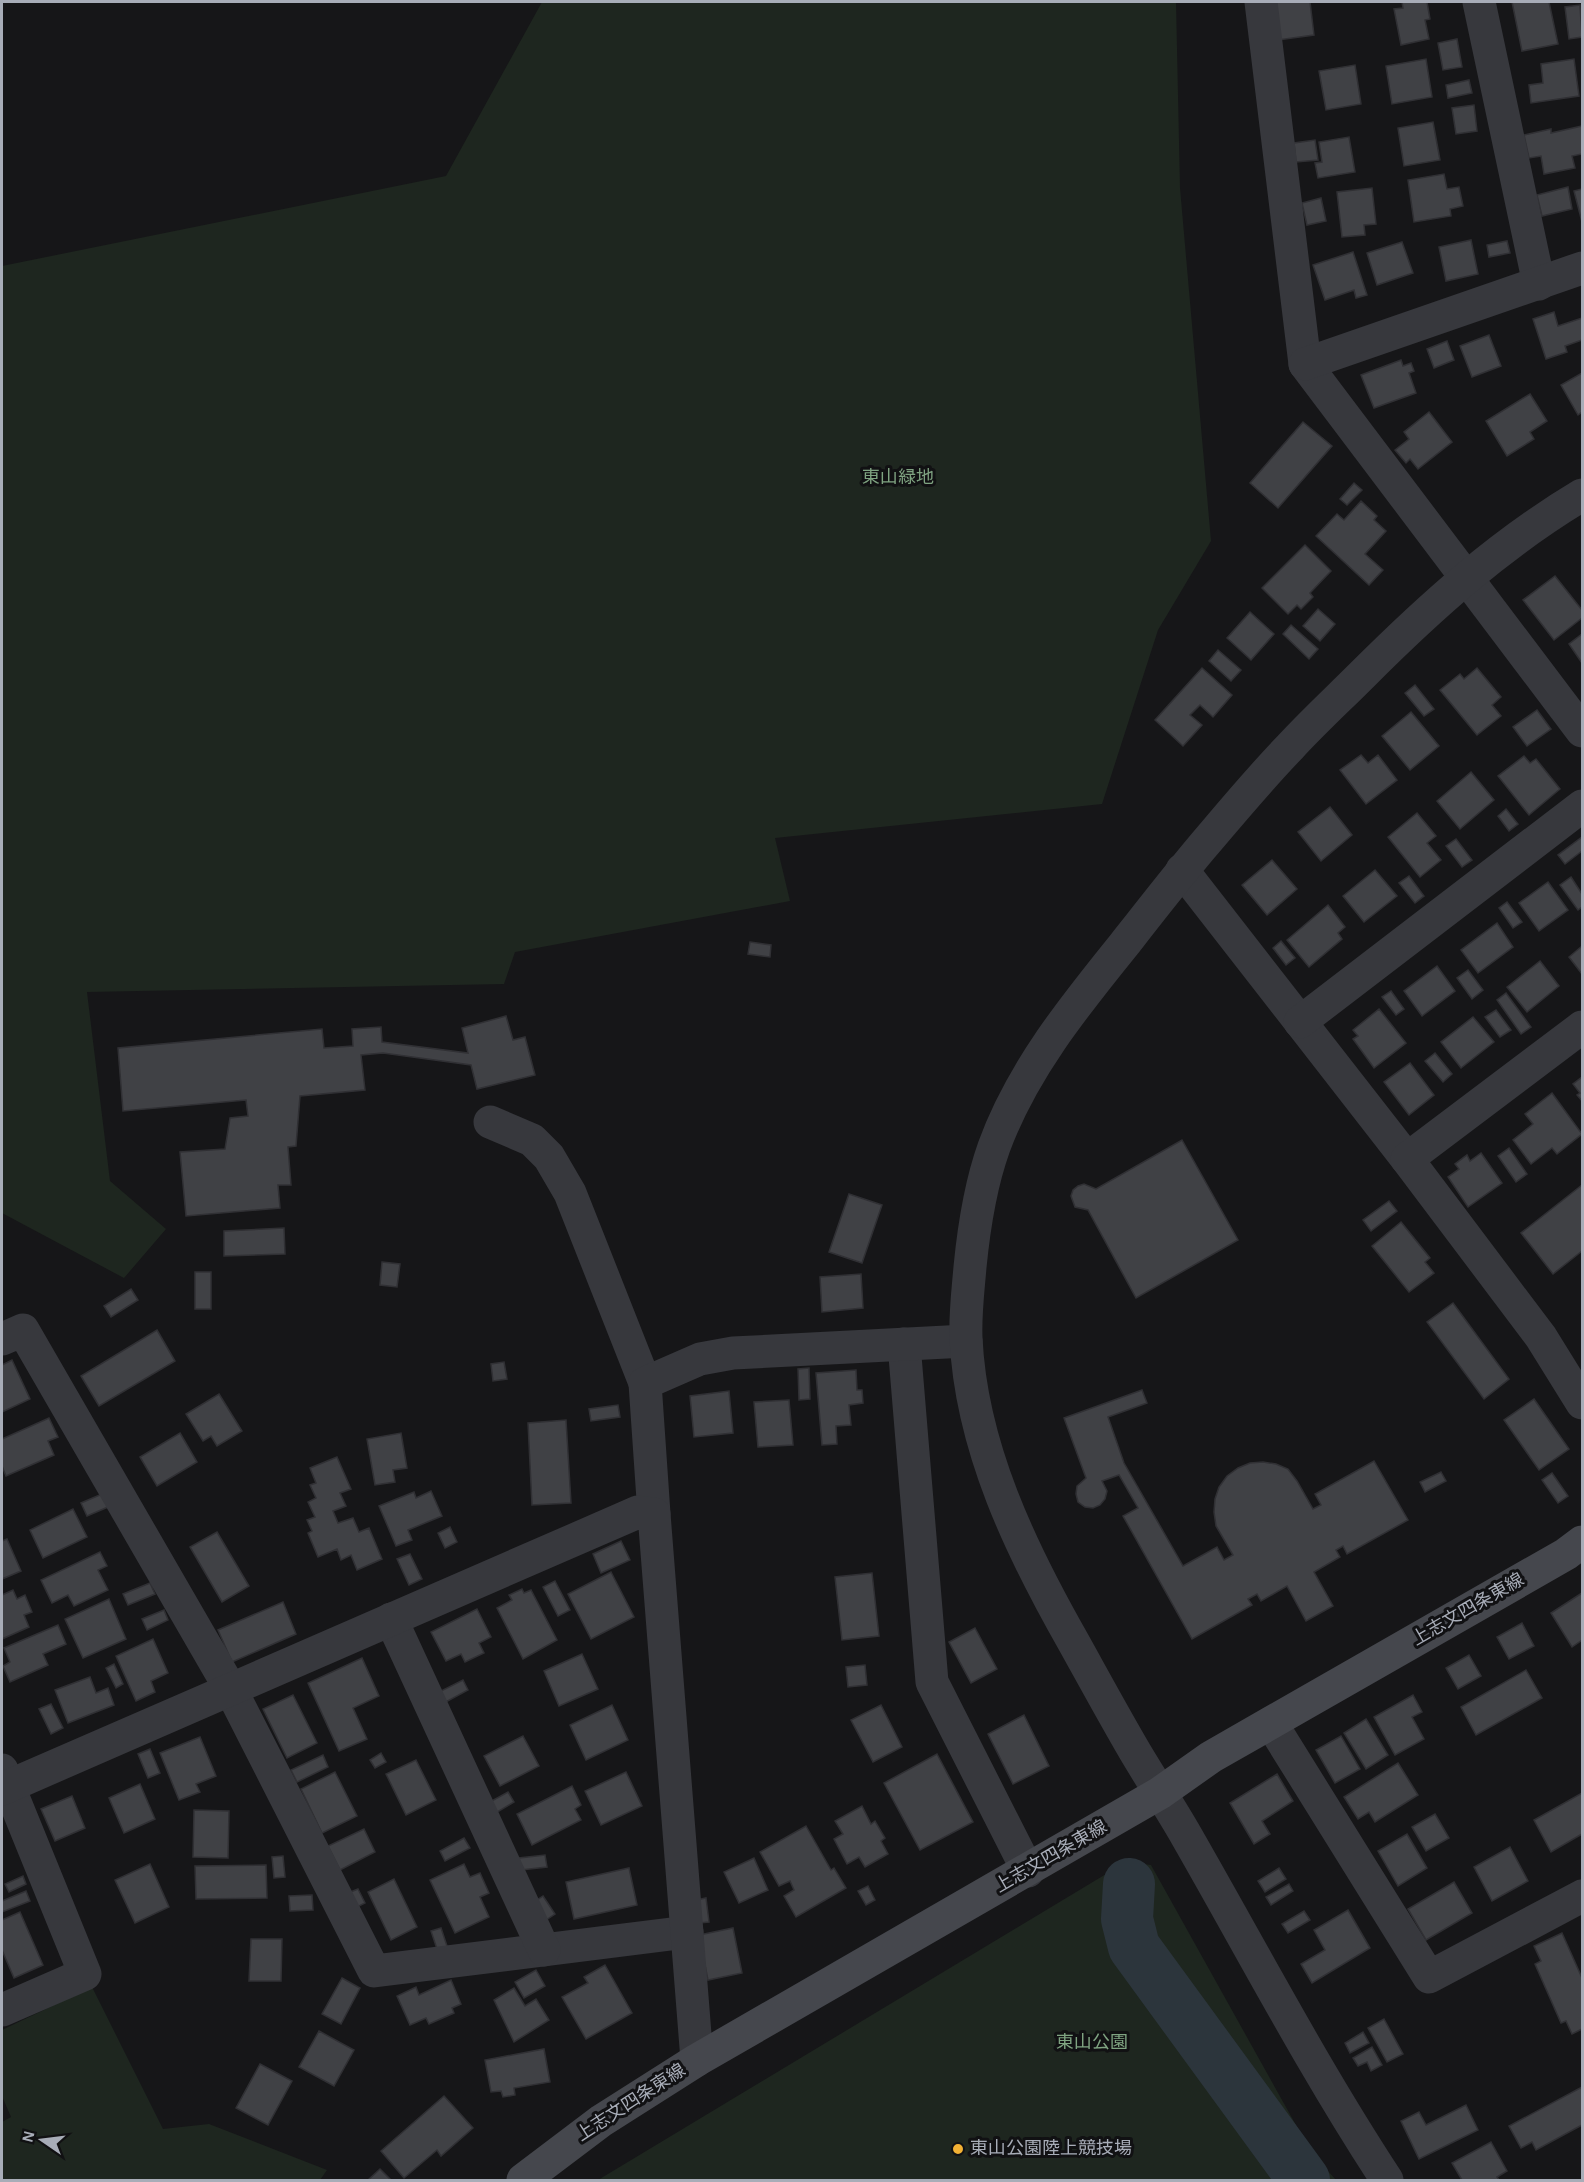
<svg xmlns="http://www.w3.org/2000/svg" width="1584" height="2182" viewBox="0 0 1584 2182" font-family="'Alegreya Sans','Noto Sans JP',sans-serif">
<style>
.green{fill:#1e261f}
.lines{fill:none;stroke-linecap:round;stroke-linejoin:round}
.river{stroke:#2c353c;stroke-width:52}
.building{fill:#404145;stroke:#303034;stroke-width:1.5}
.minor{stroke:#37383d;stroke-width:33}
.tertiary{stroke:#37383d;stroke-width:33}
.secondary{stroke:#45474d;stroke-width:33}
.poi-dot{fill:#f2b134;stroke:#111113;stroke-width:2}
.labels{text-anchor:middle;dominant-baseline:central;stroke-width:6;stroke-linejoin:round;paint-order:stroke}
.park-label{font-size:18px;fill:#7fa381;stroke:#111113}
.street-label{font-size:18px;fill:#a8adb8;stroke:#111113}
.poi-label{font-size:18px;fill:#a8adb8;stroke:#111113;text-anchor:start}
</style>
<rect width="100%" height="100%" fill="#161618"/>
<g class="green">
<polygon points="542,2 1176,2 1180,188 1211,541 1158,630 1102,804 775,838 790,901 515,952 504,984 87,992 110,1181 166,1229 124,1278 2,1213 2,266 446,176"/>
<polygon points="1126,1862 1151,1865 1311,2152 1336,2180 598,2180"/>
<polygon points="92,1987 163,2129 209,2124 327,2170 320,2180 2,2180 2,2122 11,2117 2,2096 2,2030"/>
</g>
<g class="lines">
<polyline class="river" points="1129,1884 1127,1919 1134,1947 1304,2180"/>
</g>
<g class="building">
<polygon points="1273,2 1310,2 1314,35 1278,40"/>
<polygon points="1402,2 1427,2 1430,19 1425,20 1429,39 1401,45 1394,9 1403,8"/>
<polygon points="1512,2 1549,2 1558,44 1522,51"/>
<polygon points="1580,5 1582,37 1569,39 1565,7"/>
<polygon points="1457,39 1462,67 1443,70 1438,43"/>
<polygon points="1426,59 1432,97 1392,104 1386,66"/>
<polygon points="1574,59 1579,96 1531,103 1529,85 1543,83 1541,64"/>
<polygon points="1355,65 1361,104 1326,110 1319,71"/>
<polygon points="1469,80 1472,93 1448,98 1446,85"/>
<polygon points="1474,105 1477,131 1456,134 1452,108"/>
<polygon points="1433,122 1440,160 1404,166 1398,128"/>
<polygon points="1582,126 1582,154 1572,156 1575,168 1544,174 1541,156 1529,158 1524,135 1551,129 1551,133"/>
<polygon points="1349,137 1355,172 1318,178 1315,163 1322,162 1319,142"/>
<polygon points="1315,140 1318,160 1296,162 1294,143"/>
<polygon points="1444,174 1447,189 1459,187 1463,206 1450,209 1451,216 1414,222 1408,180"/>
<polygon points="1568,187 1572,209 1542,216 1537,195"/>
<polygon points="1372,188 1376,224 1364,225 1365,235 1342,237 1337,192"/>
<polygon points="1582,189 1582,222 1574,191"/>
<polygon points="1321,198 1326,221 1307,225 1302,203"/>
<polygon points="1471,240 1478,274 1446,281 1439,247"/>
<polygon points="1507,241 1510,253 1489,257 1487,245"/>
<polygon points="1402,242 1413,273 1377,285 1367,253"/>
<polygon points="1353,252 1367,295 1356,298 1354,290 1325,300 1313,265"/>
<polygon points="1554,312 1558,326 1582,318 1582,340 1565,346 1567,352 1546,359 1533,319"/>
<polygon points="1489,335 1501,366 1472,377 1460,346"/>
<polygon points="1447,341 1454,360 1434,368 1427,349"/>
<polygon points="1401,360 1403,366 1411,363 1414,371 1409,373 1416,393 1374,408 1361,375"/>
<polygon points="1582,373 1582,412 1578,415 1561,385"/>
<polygon points="1530,394 1547,421 1530,432 1534,439 1507,456 1486,421"/>
<polygon points="1429,412 1452,442 1418,469 1410,459 1406,463 1395,450 1409,439 1404,432"/>
<polygon points="1303,422 1332,446 1278,508 1250,483"/>
<polygon points="1354,483 1362,490 1347,505 1340,499"/>
<polygon points="1361,501 1377,516 1374,520 1386,531 1365,554 1383,570 1369,585 1316,536 1337,514 1344,520"/>
<polygon points="1305,545 1331,571 1310,593 1313,597 1301,609 1297,605 1288,614 1262,588"/>
<polygon points="1555,576 1582,610 1582,618 1554,640 1523,600"/>
<polygon points="1318,609 1335,624 1320,641 1303,626"/>
<polygon points="1250,612 1274,634 1251,660 1227,638"/>
<polygon points="1291,625 1318,649 1309,659 1283,634"/>
<polygon points="1582,634 1582,663 1569,644"/>
<polygon points="1218,650 1241,670 1231,681 1209,661"/>
<polygon points="1202,668 1232,695 1213,717 1200,705 1190,715 1202,725 1183,746 1155,720"/>
<polygon points="1477,668 1501,697 1492,705 1501,716 1477,735 1440,690 1460,674 1464,679"/>
<polygon points="1415,685 1434,709 1424,716 1405,693"/>
<polygon points="1537,710 1551,729 1527,746 1513,727"/>
<polygon points="1411,712 1439,746 1410,770 1382,736"/>
<polygon points="1361,755 1368,763 1378,755 1397,780 1366,804 1340,770"/>
<polygon points="1524,756 1530,763 1536,759 1560,789 1529,815 1498,776"/>
<polygon points="1471,772 1494,800 1460,829 1437,801"/>
<polygon points="1330,807 1352,835 1321,861 1298,832"/>
<polygon points="1506,809 1518,824 1509,831 1498,816"/>
<polygon points="1417,813 1436,836 1427,843 1441,860 1420,877 1388,837"/>
<polygon points="1582,837 1582,851 1565,864 1558,855"/>
<polygon points="1456,839 1472,860 1462,867 1446,846"/>
<polygon points="1272,860 1297,889 1267,915 1242,885"/>
<polygon points="1375,870 1397,896 1364,922 1343,896"/>
<polygon points="1409,876 1424,896 1415,903 1399,883"/>
<polygon points="1571,877 1582,894 1582,907 1578,910 1560,885"/>
<polygon points="1548,882 1568,910 1539,931 1519,903"/>
<polygon points="1507,902 1522,922 1513,928 1499,908"/>
<polygon points="1328,905 1345,927 1338,933 1342,939 1309,967 1287,940"/>
<polygon points="1497,923 1513,947 1478,973 1461,950"/>
<polygon points="1281,941 1295,958 1286,965 1273,948"/>
<polygon points="750,942 771,945 770,957 748,954"/>
<polygon points="1582,946 1582,974 1569,957"/>
<polygon points="1540,961 1559,986 1527,1012 1507,987"/>
<polygon points="1437,966 1455,991 1422,1016 1404,991"/>
<polygon points="1468,970 1483,990 1472,999 1457,978"/>
<polygon points="1391,991 1404,1009 1396,1015 1382,997"/>
<polygon points="1506,993 1531,1027 1521,1034 1497,1000"/>
<polygon points="1379,1009 1406,1043 1374,1068 1353,1039 1358,1036 1353,1030"/>
<polygon points="1496,1010 1511,1030 1500,1037 1485,1017"/>
<polygon points="506,1016 513,1040 525,1037 535,1075 477,1089 471,1065 383,1053 361,1055 365,1090 300,1096 296,1146 288,1147 291,1185 278,1185 280,1208 186,1216 180,1152 225,1149 230,1118 248,1116 246,1100 123,1111 118,1048 322,1029 324,1048 353,1046 352,1029 381,1027 382,1042 468,1053 462,1028"/>
<polygon points="1473,1017 1494,1042 1461,1068 1441,1042"/>
<polygon points="1435,1053 1452,1074 1443,1082 1425,1061"/>
<polygon points="1410,1063 1434,1095 1409,1115 1384,1082"/>
<polygon points="1582,1077 1582,1101 1577,1095 1580,1093 1573,1084"/>
<polygon points="1552,1093 1582,1134 1557,1154 1552,1148 1531,1164 1513,1140 1533,1124 1525,1114"/>
<polygon points="1182,1140 1238,1240 1136,1298 1088,1210 1075,1207 1071,1196 1073,1190 1078,1186 1084,1184 1096,1189"/>
<polygon points="1509,1148 1527,1174 1516,1182 1498,1156"/>
<polygon points="1481,1153 1502,1183 1468,1207 1448,1177 1459,1169 1455,1164 1467,1155 1470,1161"/>
<polygon points="1582,1185 1582,1251 1553,1274 1521,1233"/>
<polygon points="849,1194 882,1205 862,1263 829,1252"/>
<polygon points="1389,1201 1397,1211 1371,1231 1363,1220"/>
<polygon points="1401,1222 1430,1258 1425,1262 1434,1273 1409,1292 1372,1246"/>
<polygon points="284,1228 285,1254 224,1256 224,1231"/>
<polygon points="382,1262 400,1264 397,1287 380,1285"/>
<rect x="195" y="1272" width="16" height="37"/>
<polygon points="861,1274 863,1308 822,1312 820,1277"/>
<polygon points="131,1289 138,1300 111,1317 104,1306"/>
<polygon points="1453,1303 1509,1379 1484,1399 1427,1322"/>
<polygon points="157,1330 175,1361 99,1406 81,1376"/>
<polygon points="12,1360 30,1399 2,1412 2,1365"/>
<polygon points="504,1362 507,1379 493,1381 491,1364"/>
<polygon points="809,1368 810,1399 799,1400 798,1369"/>
<polygon points="856,1370 857,1390 862,1390 863,1403 849,1405 851,1425 836,1426 837,1444 822,1445 816,1373"/>
<polygon points="1142,1390 1147,1403 1108,1417 1124,1463 1183,1566 1217,1547 1224,1560 1233,1555 1216,1526 1214,1512 1215,1499 1219,1487 1227,1476 1238,1468 1250,1463 1263,1462 1276,1464 1288,1469 1297,1481 1313,1509 1321,1505 1315,1494 1374,1461 1408,1520 1347,1554 1343,1546 1336,1550 1340,1557 1314,1572 1333,1606 1306,1621 1287,1586 1261,1601 1257,1594 1248,1599 1252,1605 1192,1639 1123,1516 1138,1508 1119,1475 1102,1481 1107,1491 1105,1499 1100,1505 1093,1508 1085,1507 1078,1502 1076,1494 1077,1486 1086,1478 1064,1418"/>
<polygon points="729,1391 733,1433 694,1437 690,1396"/>
<polygon points="219,1394 242,1431 217,1446 211,1436 203,1441 186,1414"/>
<polygon points="1534,1399 1569,1449 1539,1470 1504,1420"/>
<polygon points="789,1400 793,1445 758,1447 754,1402"/>
<polygon points="618,1405 620,1417 591,1421 589,1409"/>
<polygon points="49,1418 58,1437 48,1441 54,1455 6,1476 2,1466 2,1439"/>
<polygon points="566,1420 571,1503 532,1505 528,1423"/>
<polygon points="180,1433 197,1462 157,1486 140,1457"/>
<polygon points="401,1433 407,1468 393,1470 395,1482 375,1485 367,1439"/>
<polygon points="337,1457 351,1489 340,1493 346,1506 333,1511 338,1523 353,1518 359,1532 369,1528 382,1559 357,1570 351,1555 341,1560 337,1549 318,1557 308,1533 312,1531 307,1520 315,1517 308,1502 316,1498 310,1485 316,1483 310,1468"/>
<polygon points="1441,1472 1446,1481 1425,1492 1420,1482"/>
<polygon points="1552,1473 1568,1496 1558,1503 1542,1480"/>
<polygon points="431,1491 442,1516 408,1530 412,1540 396,1546 379,1506 414,1492 416,1498"/>
<polygon points="102,1494 108,1507 87,1516 81,1503"/>
<polygon points="73,1509 87,1537 43,1558 30,1530"/>
<polygon points="450,1527 457,1542 445,1548 438,1533"/>
<polygon points="217,1532 249,1586 222,1602 190,1547"/>
<polygon points="7,1539 21,1571 2,1579 2,1541"/>
<polygon points="621,1541 630,1560 601,1573 593,1554"/>
<polygon points="100,1552 107,1566 98,1570 108,1590 74,1606 68,1595 52,1603 41,1580"/>
<polygon points="410,1554 422,1579 409,1585 397,1559"/>
<polygon points="611,1572 634,1617 591,1639 568,1594"/>
<polygon points="872,1573 879,1636 842,1640 835,1577"/>
<polygon points="555,1581 570,1610 558,1616 543,1587"/>
<polygon points="150,1583 155,1594 128,1605 123,1594"/>
<polygon points="522,1589 524,1593 531,1590 557,1640 523,1659 497,1608 512,1600 509,1595"/>
<polygon points="13,1590 17,1599 25,1595 32,1612 24,1615 29,1627 2,1639 2,1595"/>
<polygon points="1582,1593 1582,1640 1572,1647 1551,1613"/>
<polygon points="109,1599 126,1639 83,1658 65,1619"/>
<polygon points="283,1602 296,1634 232,1662 218,1630"/>
<polygon points="477,1609 491,1637 479,1643 484,1653 465,1662 461,1654 446,1661 431,1632"/>
<polygon points="164,1610 168,1620 147,1630 142,1619"/>
<polygon points="1522,1623 1534,1646 1509,1659 1497,1637"/>
<polygon points="58,1625 66,1644 43,1654 48,1665 10,1682 3,1666 10,1662 4,1648"/>
<polygon points="975,1628 997,1669 971,1683 949,1642"/>
<polygon points="153,1639 168,1673 151,1681 155,1692 136,1701 116,1656"/>
<polygon points="582,1654 598,1689 559,1706 544,1671"/>
<polygon points="1469,1655 1481,1676 1458,1689 1446,1668"/>
<polygon points="362,1658 379,1696 353,1708 367,1739 339,1751 308,1683"/>
<polygon points="114,1664 123,1684 116,1688 106,1668"/>
<polygon points="865,1665 867,1685 848,1687 846,1667"/>
<polygon points="1526,1670 1542,1698 1476,1735 1461,1707"/>
<polygon points="90,1677 96,1693 108,1688 114,1705 68,1723 55,1690"/>
<polygon points="463,1680 468,1690 444,1703 439,1692"/>
<polygon points="293,1695 317,1743 287,1758 263,1709"/>
<polygon points="1413,1695 1422,1712 1412,1717 1424,1739 1395,1755 1374,1717"/>
<polygon points="51,1704 63,1728 51,1734 39,1709"/>
<polygon points="612,1705 628,1740 586,1760 570,1725"/>
<polygon points="881,1705 902,1747 873,1762 851,1720"/>
<polygon points="1024,1715 1049,1766 1013,1784 988,1734"/>
<polygon points="1366,1719 1388,1755 1366,1769 1344,1733"/>
<polygon points="523,1736 539,1766 500,1786 484,1756"/>
<polygon points="1341,1736 1360,1769 1335,1783 1316,1750"/>
<polygon points="200,1737 216,1776 196,1784 200,1792 179,1800 160,1753"/>
<polygon points="150,1749 160,1773 148,1778 138,1754"/>
<polygon points="381,1753 386,1762 375,1768 370,1760"/>
<polygon points="937,1754 973,1822 920,1850 884,1783"/>
<polygon points="323,1755 328,1767 297,1782 291,1770"/>
<polygon points="416,1760 436,1800 406,1815 386,1774"/>
<polygon points="1398,1763 1418,1795 1375,1822 1369,1812 1358,1819 1344,1797"/>
<polygon points="335,1772 357,1816 322,1833 301,1789"/>
<polygon points="626,1772 642,1806 601,1825 585,1791"/>
<polygon points="1277,1774 1293,1801 1262,1821 1270,1834 1254,1844 1230,1803"/>
<polygon points="140,1784 155,1819 124,1833 109,1798"/>
<polygon points="572,1786 581,1805 575,1809 581,1820 532,1845 517,1814"/>
<polygon points="508,1792 514,1802 494,1814 488,1803"/>
<polygon points="1582,1793 1582,1834 1551,1852 1534,1820"/>
<polygon points="72,1796 85,1828 55,1841 41,1809"/>
<polygon points="862,1806 871,1824 875,1821 885,1838 881,1841 888,1854 865,1867 859,1857 847,1864 834,1839 843,1834 835,1821"/>
<polygon points="194,1810 229,1811 228,1858 193,1857"/>
<polygon points="1435,1814 1449,1838 1426,1851 1412,1827"/>
<polygon points="806,1826 831,1870 834,1868 846,1888 796,1917 784,1896 794,1890 790,1881 779,1886 760,1852"/>
<polygon points="364,1829 375,1852 340,1870 328,1846"/>
<polygon points="1407,1834 1427,1868 1398,1886 1378,1851"/>
<polygon points="464,1838 470,1848 445,1861 440,1851"/>
<polygon points="1510,1847 1528,1881 1492,1901 1474,1867"/>
<polygon points="545,1855 547,1867 521,1870 519,1858"/>
<polygon points="283,1856 285,1877 274,1878 272,1857"/>
<polygon points="754,1858 768,1890 739,1903 724,1872"/>
<polygon points="150,1864 169,1907 135,1923 115,1880"/>
<polygon points="464,1864 470,1877 480,1873 489,1893 480,1897 489,1917 455,1933 430,1880"/>
<polygon points="266,1865 267,1898 196,1899 195,1866"/>
<polygon points="629,1868 637,1905 574,1919 566,1882"/>
<polygon points="1279,1868 1286,1879 1265,1892 1258,1881"/>
<polygon points="23,1876 26,1884 9,1892 5,1884"/>
<polygon points="394,1879 417,1927 391,1940 368,1892"/>
<polygon points="1454,1882 1472,1913 1426,1940 1408,1909"/>
<polygon points="1289,1884 1293,1891 1271,1905 1266,1897"/>
<polygon points="868,1886 875,1900 866,1905 858,1891"/>
<polygon points="358,1889 365,1903 355,1908 348,1893"/>
<polygon points="26,1891 30,1901 2,1912 2,1901"/>
<polygon points="312,1895 313,1910 290,1911 289,1896"/>
<polygon points="543,1896 555,1914 546,1920 534,1902"/>
<polygon points="706,1898 709,1922 699,1923 696,1900"/>
<polygon points="1348,1910 1370,1948 1312,1983 1301,1964 1325,1950 1314,1930"/>
<polygon points="1304,1911 1310,1920 1288,1933 1282,1924"/>
<polygon points="20,1912 43,1965 14,1978 2,1950 2,1920"/>
<polygon points="441,1928 448,1949 438,1952 431,1931"/>
<polygon points="733,1928 742,1973 708,1980 699,1935"/>
<polygon points="1562,1933 1582,1978 1582,2029 1572,2034 1566,2021 1561,2023 1535,1964 1541,1961 1534,1946"/>
<polygon points="251,1939 282,1939 281,1981 249,1981"/>
<polygon points="605,1965 632,2013 586,2039 562,1997 588,1983 584,1977"/>
<polygon points="536,1970 545,1986 524,1998 515,1982"/>
<polygon points="342,1978 360,1988 341,2024 322,2014"/>
<polygon points="451,1980 461,2004 452,2008 454,2013 429,2024 426,2018 410,2025 397,1996 416,1987 419,1995"/>
<polygon points="514,1988 525,2006 536,1999 549,2020 514,2042 494,2000"/>
<polygon points="1384,2019 1403,2054 1387,2062 1368,2028"/>
<polygon points="319,2031 354,2050 334,2086 299,2067"/>
<polygon points="1363,2032 1369,2043 1350,2053 1345,2043"/>
<polygon points="1372,2047 1382,2065 1371,2071 1367,2062 1358,2066 1353,2058"/>
<polygon points="544,2049 550,2082 514,2088 515,2095 503,2097 501,2091 491,2092 485,2060"/>
<polygon points="260,2064 292,2081 268,2125 236,2108"/>
<polygon points="1582,2087 1582,2125 1536,2150 1532,2142 1521,2148 1509,2126"/>
<polygon points="444,2096 473,2128 441,2156 437,2150 404,2178 381,2151"/>
<polygon points="1466,2105 1478,2130 1419,2159 1401,2121 1419,2112 1426,2125"/>
<polygon points="1491,2142 1507,2171 1497,2177 1499,2180 1462,2180 1452,2163"/>
<polygon points="380,2169 391,2180 368,2180"/>
</g>
<g class="lines">
<g class="minor">
<polyline points="1261,2 1305,364 1582,731"/>
<polyline points="1479,2 1539,284"/>
<polyline points="1305,364 1582,268"/>
<polyline points="1182,870 1407,1159"/>
<polyline points="1300,1022 1582,806"/>
<polyline points="1582,1027 1407,1159 1541,1337 1582,1403"/>
<polyline points="490,1122 532,1140 549,1157 570,1193 645,1383"/>
<polyline points="2,1339 23,1330 231,1690 374,1971 687,1932"/>
<polyline points="904,1344 932,1682 1028,1871"/>
<polyline points="654,1514 645,1383 700,1359 733,1353 966,1341"/>
<polyline points="391,1619 544,1950"/>
<polyline points="1271,1723 1429,1977 1582,1896"/>
<polyline points="2,1770 85,1974 2,2010"/>
<polyline points="2,1789 638,1512 654,1514 697,2060"/>
</g>
<path class="tertiary" d="M1387 2180C1314 2069 1253 1952 1187 1837 1170 1807 1151 1779 1134 1750 1113 1714 1094 1679 1074 1643 1021 1550 971 1447 966 1338 965 1314 968 1291 970 1267 974 1226 980 1186 994 1147 1022 1070 1075 1005 1126 942 1151 910 1176 878 1202 847 1231 813 1259 779 1290 747 1313 722 1338 699 1362 675 1430 607 1500 544 1582 495"/>
<polyline class="secondary" points="523,2180 601,2121 697,2060 1160,1793 1211,1757 1566,1554 1582,1542"/>
</g>
<circle class="poi-dot" cx="958" cy="2149" r="6"/>
<g class="labels">
<g class="park-label">
<text x="898" y="478">東山緑地</text>
<text x="1092" y="2043">東山公園</text>
</g>
<g class="street-label">
<text transform="translate(1468 1610) rotate(-30)">上志文四条東線</text>
<text transform="translate(1051 1857) rotate(-30)">上志文四条東線</text>
<text transform="translate(631 2103) rotate(-33)">上志文四条東線</text>
</g>
<g class="poi-label">
<text x="970" y="2149">東山公園陸上競技場</text>
</g>
</g>
<rect width="1584" height="2182" fill="none" stroke="#a8adb8" stroke-width="6"/>
<g transform="translate(42 2140) rotate(284)" stroke="#111113" stroke-width="4.5" paint-order="stroke">
<path d="M0-4.5L10 22L0 15L-10 22Z" fill="#a8adb8"/>
<text y="-9" font-size="16" font-weight="bold" text-anchor="middle" fill="#a8adb8">N</text>
</g>
</svg>
